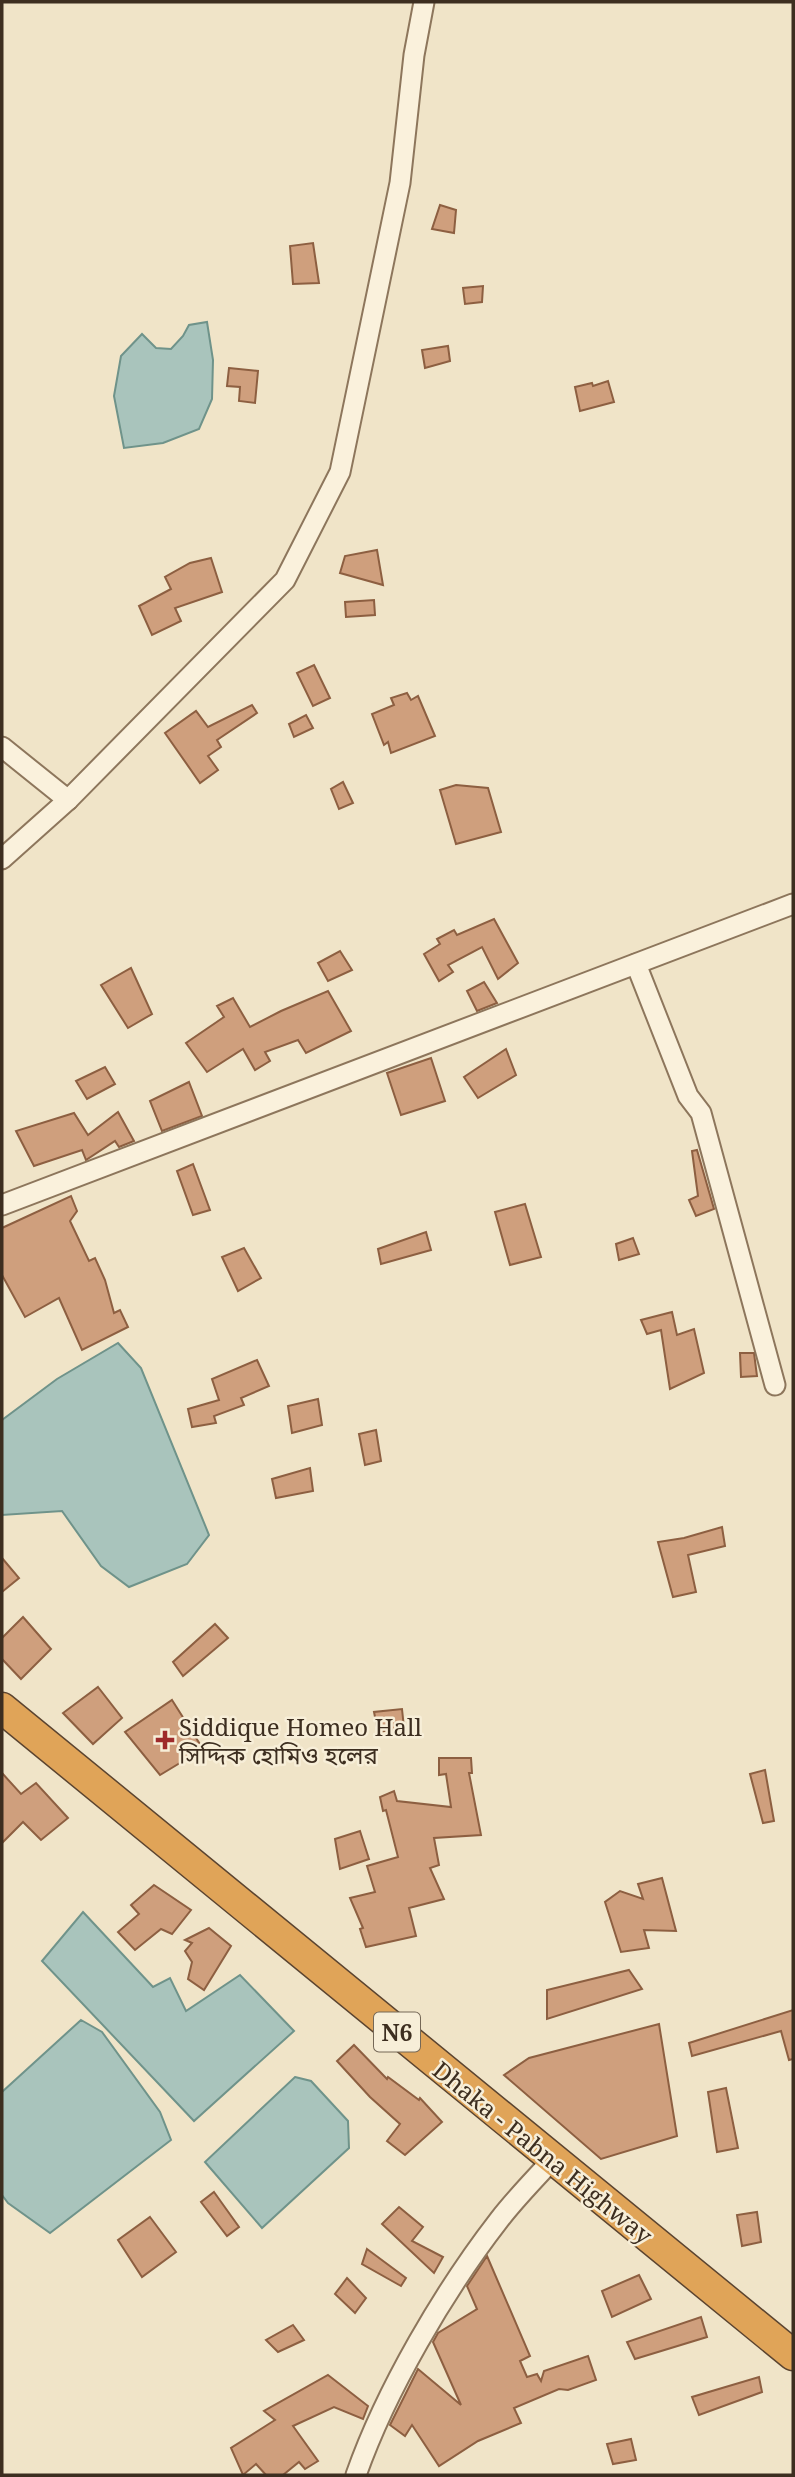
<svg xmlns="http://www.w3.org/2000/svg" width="795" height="2477" viewBox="0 0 795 2477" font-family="'Noto Serif','Noto Sans Bengali',serif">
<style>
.water{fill:#a9c4bc;stroke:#6f938a;stroke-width:2}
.building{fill:#cf9f7d;stroke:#8d5f41;stroke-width:2}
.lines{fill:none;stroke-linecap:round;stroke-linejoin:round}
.minor-casing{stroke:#8d765c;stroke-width:23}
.highway-casing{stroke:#5b4430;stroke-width:33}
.minor{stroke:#faf1dc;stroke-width:19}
.highway{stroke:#e0a458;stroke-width:30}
.poi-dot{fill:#9e2a2b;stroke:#f7eed8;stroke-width:2.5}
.labels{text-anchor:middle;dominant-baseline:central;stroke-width:5;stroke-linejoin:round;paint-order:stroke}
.shield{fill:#f7eed8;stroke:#756857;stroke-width:2}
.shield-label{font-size:23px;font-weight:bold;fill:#3d2e20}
.poi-label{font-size:24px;fill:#3d2e20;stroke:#f7eed8;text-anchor:start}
.street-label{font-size:24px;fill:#3d2e20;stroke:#f7eed8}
</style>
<rect width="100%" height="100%" fill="#f0e4c8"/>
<g class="water">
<polygon points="207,322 213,360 212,399 199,429 163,443 124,448 114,396 121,356 142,334 156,348 171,349 183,336 189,325"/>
<polygon points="118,1343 141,1368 209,1535 187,1564 129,1587 101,1566 62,1511 2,1515 2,1420 57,1379"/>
<polygon points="83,1912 153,1987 170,1978 186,2011 240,1975 294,2031 194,2121 42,1961"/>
<polygon points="81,2020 102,2032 160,2112 171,2140 50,2233 8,2203 2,2195 2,2092"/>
<polygon points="295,2077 311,2081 348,2121 349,2148 262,2228 205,2162"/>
</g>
<g class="building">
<polygon points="440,205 456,210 454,233 432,229"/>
<polygon points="313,243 319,283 293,284 290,246"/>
<polygon points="483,286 482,302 465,304 463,288"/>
<polygon points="448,346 450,361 425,368 422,350"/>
<polygon points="229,368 258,371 255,403 239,401 240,387 227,386"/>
<polygon points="608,381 614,402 580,411 575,387 592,383 593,386"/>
<polygon points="377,550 383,585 340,573 345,556"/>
<polygon points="211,558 222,592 175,608 181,621 152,635 139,606 171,589 165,577 190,563"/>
<polygon points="374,600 375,615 346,617 345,602"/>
<polygon points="314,665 330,698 313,706 297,673"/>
<polygon points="407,693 411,700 418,696 435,736 391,753 388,742 384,745 372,714 394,705 391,698"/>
<polygon points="252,705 257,713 217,740 221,747 208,756 218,770 200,783 165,733 196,711 208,727"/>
<polygon points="306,715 313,728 294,737 289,724"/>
<polygon points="343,782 353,803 339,809 331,789"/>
<polygon points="456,785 488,788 501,832 456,844 440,790"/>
<polygon points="494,919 518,963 498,979 482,947 448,965 453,972 439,981 424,954 440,944 437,939 454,930 457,935"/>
<polygon points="340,951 352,970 328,981 318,963"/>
<polygon points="131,968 152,1014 128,1028 101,985"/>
<polygon points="484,982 497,1003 477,1011 467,991"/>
<polygon points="328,991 351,1031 306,1053 298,1040 265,1052 270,1061 255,1070 243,1049 207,1072 186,1043 224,1017 217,1006 233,998 250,1027 281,1011"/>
<polygon points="506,1049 516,1075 478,1098 464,1077"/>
<polygon points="431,1058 445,1101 401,1115 387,1073"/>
<polygon points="105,1067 115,1084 87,1099 76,1081"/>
<polygon points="189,1082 202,1116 162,1131 150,1101"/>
<polygon points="118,1112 134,1141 119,1147 115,1141 86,1160 82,1150 34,1166 16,1131 74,1113 88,1135"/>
<polygon points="697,1150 714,1209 696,1216 689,1200 698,1196 692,1151"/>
<polygon points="193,1164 210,1210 193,1215 177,1171"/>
<polygon points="71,1196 77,1211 70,1221 89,1261 95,1258 105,1280 114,1313 120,1310 128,1327 82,1350 59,1298 25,1317 2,1275 2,1228"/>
<polygon points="525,1204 541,1257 510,1265 495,1212"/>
<polygon points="426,1232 431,1250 381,1264 378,1249"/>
<polygon points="633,1238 639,1254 619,1260 616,1244"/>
<polygon points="244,1248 261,1278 238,1291 222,1257"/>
<polygon points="672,1312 677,1335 694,1329 704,1373 670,1389 661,1330 647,1334 641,1320"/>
<polygon points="740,1353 754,1353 757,1376 741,1377"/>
<polygon points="257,1360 269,1386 241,1398 244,1405 214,1416 216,1423 192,1427 188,1409 219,1400 212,1379"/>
<polygon points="318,1399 322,1425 292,1433 288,1406"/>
<polygon points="376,1430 381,1461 365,1465 359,1434"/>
<polygon points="310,1468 313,1491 276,1498 272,1479"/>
<polygon points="722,1527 725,1546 688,1555 696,1592 673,1597 658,1542 684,1538"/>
<polygon points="2,1558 19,1578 2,1592"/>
<polygon points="23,1617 51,1649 21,1679 2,1659 2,1638"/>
<polygon points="215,1624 228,1638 183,1676 173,1662"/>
<polygon points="98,1687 122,1718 93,1744 63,1713"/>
<polygon points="172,1700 203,1749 160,1775 125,1732"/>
<polygon points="402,1709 404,1728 378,1732 374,1712"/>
<polygon points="439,1758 471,1758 472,1773 469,1773 481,1835 434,1838 439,1865 430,1868 444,1899 409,1908 416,1936 366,1947 360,1929 363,1928 350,1898 375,1892 367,1866 398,1857 386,1810 383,1811 380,1797 394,1791 397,1801 451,1807 446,1774 439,1775"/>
<polygon points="765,1770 774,1821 763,1823 750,1774"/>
<polygon points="2,1773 21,1794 36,1783 68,1818 41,1840 23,1822 2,1843"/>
<polygon points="360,1831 369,1859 340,1869 335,1839"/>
<polygon points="662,1878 676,1931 644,1930 649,1948 621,1952 605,1902 620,1891 643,1899 638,1884"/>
<polygon points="154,1885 191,1910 172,1934 161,1929 135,1950 118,1932 139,1914 131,1905"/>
<polygon points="209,1928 231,1946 204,1990 188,1979 192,1962 185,1951 192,1943 185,1940"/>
<polygon points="629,1970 642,1989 547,2019 547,1990"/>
<polygon points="793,2010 793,2059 789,2060 781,2031 692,2056 689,2043"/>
<polygon points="659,2024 677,2136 601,2159 504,2075 529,2058"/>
<polygon points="354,2045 387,2079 388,2077 419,2100 420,2098 442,2122 405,2155 387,2141 400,2124 370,2097 337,2061"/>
<polygon points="726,2088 738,2148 717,2152 708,2092"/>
<polygon points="214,2192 239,2227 227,2236 201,2202"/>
<polygon points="399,2207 423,2227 412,2241 443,2257 434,2273 382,2224"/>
<polygon points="757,2212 761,2242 742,2246 737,2215"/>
<polygon points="150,2217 176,2252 142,2277 118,2240"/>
<polygon points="367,2249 406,2278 401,2286 362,2264"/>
<polygon points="487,2256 530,2356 520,2361 527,2377 537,2374 541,2381 544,2371 588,2356 596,2380 568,2390 559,2389 514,2408 521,2423 478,2441 439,2466 412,2425 405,2436 390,2425 418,2369 461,2405 433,2342 438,2333 477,2309 467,2286"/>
<polygon points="639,2275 651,2299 612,2317 602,2291"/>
<polygon points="347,2278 366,2298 355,2313 335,2294"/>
<polygon points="701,2317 707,2337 635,2359 627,2342"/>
<polygon points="293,2325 304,2340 278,2352 266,2340"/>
<polygon points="328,2375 368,2406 363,2419 334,2407 293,2426 318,2461 305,2469 299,2462 283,2475 266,2475 256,2464 243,2475 231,2448 275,2420 264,2411"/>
<polygon points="759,2377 762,2392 699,2415 692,2397"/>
<polygon points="631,2439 636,2460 613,2464 607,2444"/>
</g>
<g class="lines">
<g class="minor-casing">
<g id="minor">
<polyline points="2,747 68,800"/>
<polyline points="2,859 68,800 285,580 340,472 400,183 414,55 424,2"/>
<polyline points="636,964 688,1096 701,1113 775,1385"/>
<polyline points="2,1205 793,904"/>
<path d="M356 2475C386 2390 444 2291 499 2220 515 2199 535 2179 552 2160"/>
</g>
</g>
<g class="highway-casing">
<polyline id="highway" points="2,1708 793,2355"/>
</g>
<use href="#minor" class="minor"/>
<use href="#highway" class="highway"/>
</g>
<path class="poi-dot" d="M161.5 1729.5h7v7h7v7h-7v7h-7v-7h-7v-7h7z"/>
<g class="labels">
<rect class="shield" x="374" y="2012.5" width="46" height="39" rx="5"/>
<g class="shield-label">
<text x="397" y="2032">N6</text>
</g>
<g class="poi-label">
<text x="179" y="1726">Siddique Homeo Hall<tspan x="179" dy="28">সিদ্দিক হোমিও হলের</tspan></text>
</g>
<g class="street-label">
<text transform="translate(543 2152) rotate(39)">Dhaka - Pabna Highway</text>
</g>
</g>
<rect width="795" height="2477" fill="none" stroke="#3d2e20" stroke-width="7"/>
</svg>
